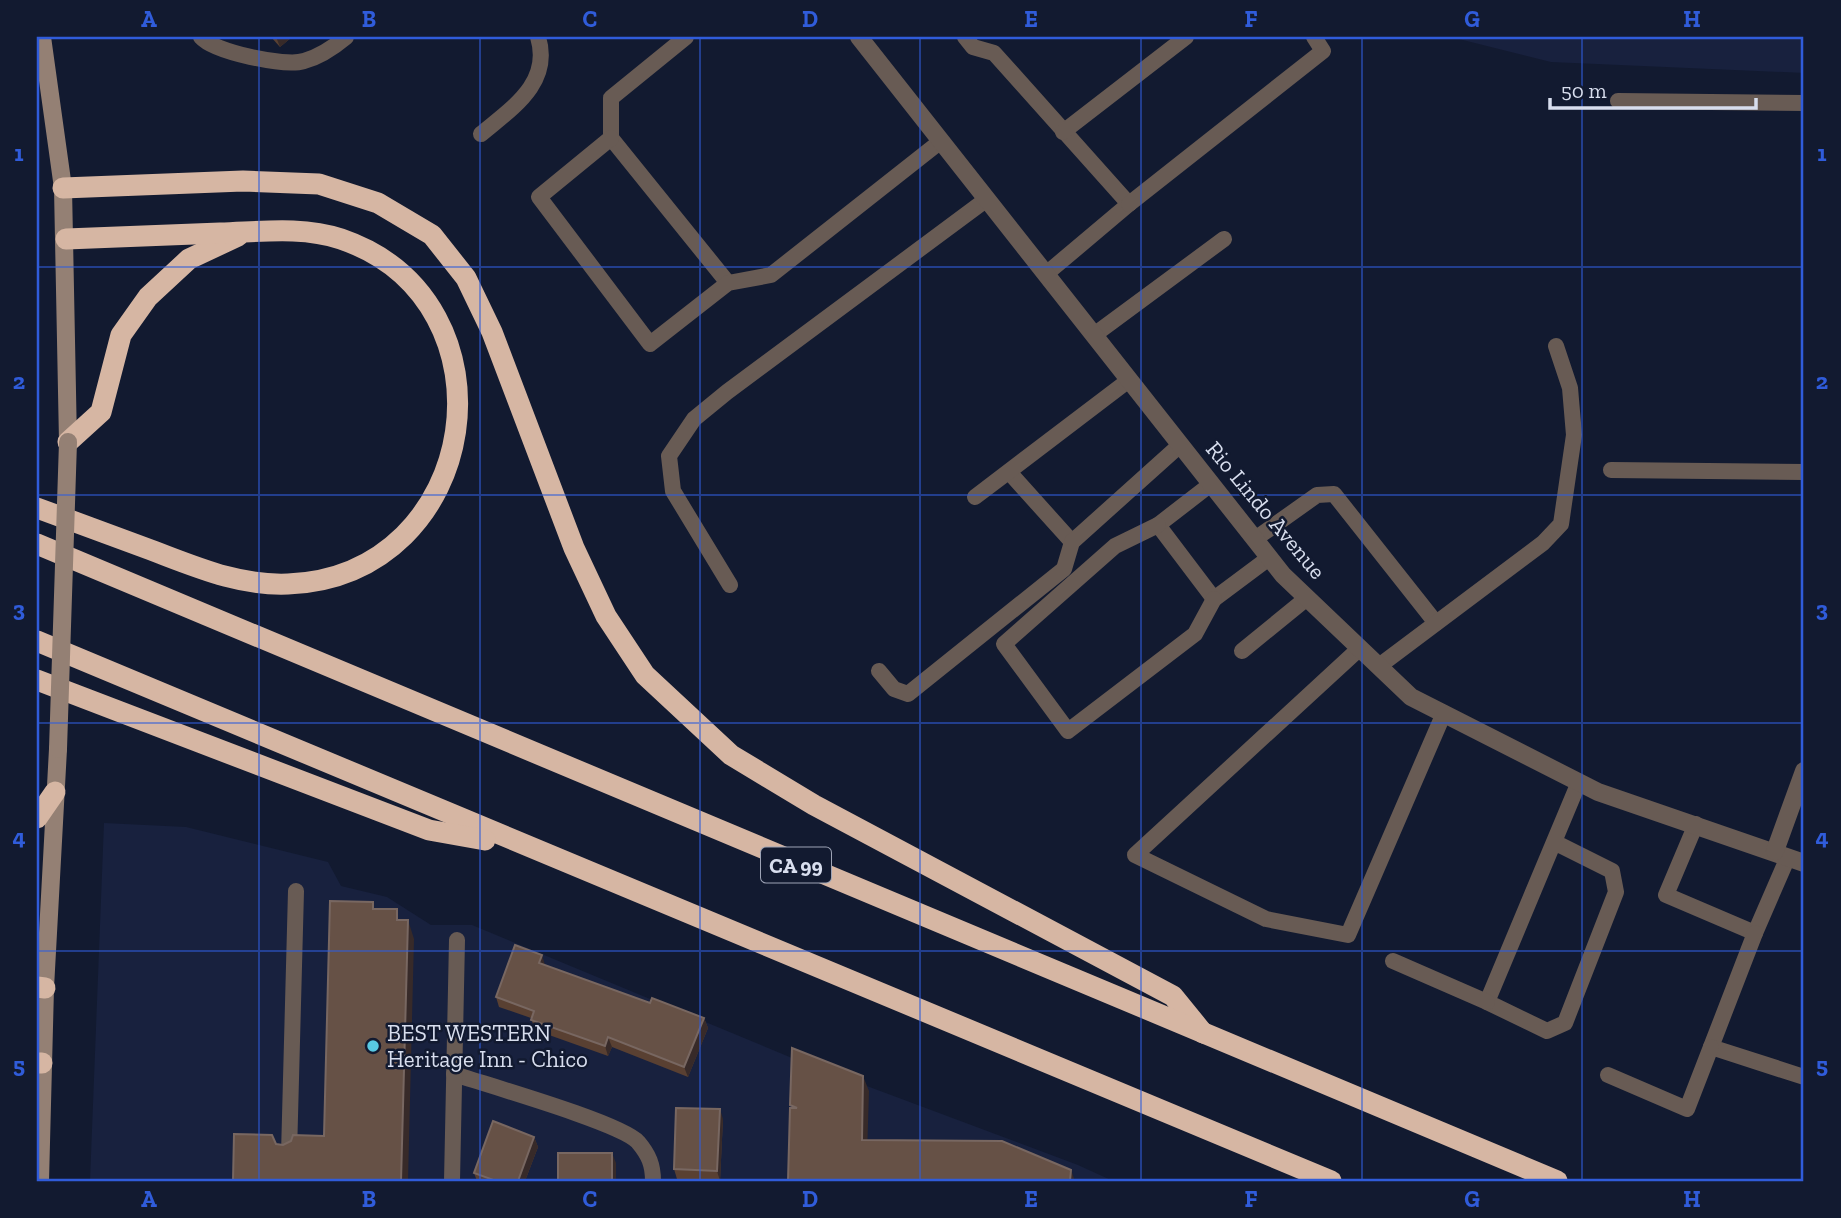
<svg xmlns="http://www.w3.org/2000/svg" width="1841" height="1218" viewBox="0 0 1841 1218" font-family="'Zilla Slab',serif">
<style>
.built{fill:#18213e}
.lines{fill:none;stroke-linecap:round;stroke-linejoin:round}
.service{stroke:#685b54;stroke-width:16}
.minor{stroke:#685b54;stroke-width:18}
.secondary{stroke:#948074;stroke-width:18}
.motorway{stroke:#d6b6a3;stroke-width:21}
.secondary-bridge{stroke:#948074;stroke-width:18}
.wall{fill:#594032}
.shaded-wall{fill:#372a29}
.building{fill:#665146;stroke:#786761;stroke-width:2}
.grid{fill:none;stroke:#305cda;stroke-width:2;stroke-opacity:0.55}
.poi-dot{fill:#58c9e3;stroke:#121a30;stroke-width:2.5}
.labels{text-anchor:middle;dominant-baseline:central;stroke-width:5;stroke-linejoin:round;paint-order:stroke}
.shield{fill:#121a30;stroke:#9da3b5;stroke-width:2}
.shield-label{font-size:21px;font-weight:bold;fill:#d8deee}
.street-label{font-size:23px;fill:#d8deee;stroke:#121a30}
.poi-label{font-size:23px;fill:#d8deee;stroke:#121a30;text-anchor:start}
.neatline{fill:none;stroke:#305cda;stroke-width:2.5}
.grid-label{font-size:23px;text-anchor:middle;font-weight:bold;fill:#305cda}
</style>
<rect width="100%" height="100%" fill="#121a30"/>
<g class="built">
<polygon points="1451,37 1804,37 1804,73 1551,62"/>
<polygon points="104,823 186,827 328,862 341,886 387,897 431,925 472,925 792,1058 1078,1165 1113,1181 90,1181"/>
</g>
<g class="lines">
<g class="service">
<path d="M201 37C214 52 285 67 304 61 319 57 334 47 346 37"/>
<polyline points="686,37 611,98 611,138 728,283"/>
<polyline points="965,37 973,47 994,53 1129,204 1046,274"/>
<polyline points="1618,101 1804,103"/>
<polyline points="1063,132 1186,37"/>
<path d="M481 134C512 108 552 83 538 37"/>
<polyline points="611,138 539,197 650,344 728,283 771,275 941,141"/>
<polyline points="1129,204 1323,51 1314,37"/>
<polyline points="1094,335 1224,239"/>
<polyline points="1611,470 1804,472"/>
<polyline points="1009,472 1072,542"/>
<polyline points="1211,484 1158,525 1214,599 1269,558"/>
<polyline points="975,497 1129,380"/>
<polyline points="1158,525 1115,546 1004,644 1068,731 1195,634 1214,599"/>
<polyline points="1255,539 1317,495 1334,494 1436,623"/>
<polyline points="730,585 673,491 669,456 694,419 727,392 987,199"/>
<polyline points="1360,648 1135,855 1266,919 1348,935 1444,713"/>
<polyline points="1242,651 1307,598"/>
<polyline points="1379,666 1543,543 1561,524 1574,435 1570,388 1556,346"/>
<polyline points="879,671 894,689 908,694 1064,569 1072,542 1180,445"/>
<polyline points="1696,824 1666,895 1755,933 1788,857"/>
<polyline points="1554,842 1612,871 1616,892 1565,1023 1547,1031 1487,1002 1579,782"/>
<polyline points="1755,933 1711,1047 1804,1077"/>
<polyline points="1393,961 1487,1002"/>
<path d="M454 1074C487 1085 621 1123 638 1142 649 1155 653 1165 653 1181"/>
<polyline points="1608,1075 1687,1109 1711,1047"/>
<polyline points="289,1154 296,891"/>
<polyline points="452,1181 457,940"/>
</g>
<g class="minor">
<polyline points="859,37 1283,575 1411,697 1598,792 1804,863"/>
<polyline points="1775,851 1804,771"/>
</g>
<g class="secondary">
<polyline points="42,37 63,188 68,442"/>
<polyline points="40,1181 45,988 58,749"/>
</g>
<g class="motorway">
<polyline points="63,188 243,181 319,184 378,203 432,235 466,278 492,332 574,548 606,616 645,675 731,755 814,805 1173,996 1203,1033"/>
<polyline points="68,442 101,412 121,335 148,297 189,259 238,236"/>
<path d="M37 508C75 522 113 536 151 550 196 567 239 586 288 584 483 576 522 301 341 239 302 226 259 232 220 233 168 235 117 237 66 239"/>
<polyline points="37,544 1557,1181"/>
<polyline points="37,641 1331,1181"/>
<polyline points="37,680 429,830 485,840"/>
<polyline points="37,818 55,792"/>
<polyline points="37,987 45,988"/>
<polyline points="37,1063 42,1063"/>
</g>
<polyline class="secondary-bridge" points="58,749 68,442"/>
</g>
<g class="wall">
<polygon points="271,37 292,37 280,47"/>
<polygon points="545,965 650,1003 704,1018 708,1028 688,1077 612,1047 608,1056 535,1030 531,1018 499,1007 496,997"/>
<polygon points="723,1119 720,1181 677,1179 674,1169"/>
<polygon points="534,1137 538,1147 525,1181 477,1181 474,1173"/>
</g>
<g class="shaded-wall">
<polygon points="276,37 292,37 280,47"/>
<polygon points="408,920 414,939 408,1181 401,1181"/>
<polygon points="542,955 545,965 539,963"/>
<polygon points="704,1018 708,1028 688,1077 684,1067"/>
<polygon points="608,1037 612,1047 608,1056 605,1046"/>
<polygon points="863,1076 869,1091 867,1155 862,1140"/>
<polygon points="720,1109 723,1119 720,1181 717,1171"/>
<polygon points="534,1137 538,1147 525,1181 518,1181"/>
<polygon points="612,1153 616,1163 616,1181 612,1181"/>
<polygon points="1071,1170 1075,1181 1070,1181"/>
</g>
<g class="building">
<polygon points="330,901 373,902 373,909 397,909 397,920 408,920 401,1181 233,1181 234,1134 272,1135 276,1144 283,1145 291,1141 293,1135 324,1136"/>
<polygon points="515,945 542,955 539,963 650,1003 652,998 704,1018 684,1067 608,1037 605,1046 531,1020 534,1011 496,997"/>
<polygon points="792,1048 863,1076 862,1140 1002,1141 1071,1170 1070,1181 788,1181 790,1108 797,1108 790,1105"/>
<polygon points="676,1108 720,1109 717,1171 674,1169"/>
<polygon points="493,1121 534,1137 518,1181 496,1181 474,1173"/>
<rect x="558" y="1153" width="54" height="28"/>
</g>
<path class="grid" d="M259 37V1181M480 37V1181M700 37V1181M920 37V1181M1141 37V1181M1362 37V1181M1582 37V1181M37 267H1804M37 495H1804M37 723H1804M37 951H1804"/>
<circle class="poi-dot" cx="373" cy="1046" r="7"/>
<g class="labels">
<rect class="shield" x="761" y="847.5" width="70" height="35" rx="5"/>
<g class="shield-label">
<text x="796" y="865">CA 99</text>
</g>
<g class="street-label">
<text transform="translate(1266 510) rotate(50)">Rio Lindo Avenue</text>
</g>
<g class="poi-label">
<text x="387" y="1033">BEST WESTERN<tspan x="387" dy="26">Heritage Inn - Chico</tspan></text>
</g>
</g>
<rect width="1841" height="1218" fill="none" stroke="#121a30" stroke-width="77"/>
<path d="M1550 98v10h206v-10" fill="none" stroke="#d8deee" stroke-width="3.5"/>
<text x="1561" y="98" font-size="21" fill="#d8deee" stroke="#121a30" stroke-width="5" paint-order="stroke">50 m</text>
<rect x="38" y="38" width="1764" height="1142" class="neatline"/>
<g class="grid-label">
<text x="149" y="27">A</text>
<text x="369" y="27">B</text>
<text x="590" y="27">C</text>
<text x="810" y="27">D</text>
<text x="1031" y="27">E</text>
<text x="1251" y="27">F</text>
<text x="1472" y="27">G</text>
<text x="1692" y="27">H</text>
<text x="19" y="161">1</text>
<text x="1822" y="161">1</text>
<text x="19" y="389">2</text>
<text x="1822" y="389">2</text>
<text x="19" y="617">3</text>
<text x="1822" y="617">3</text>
<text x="19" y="845">4</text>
<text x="1822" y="845">4</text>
<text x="19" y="1073">5</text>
<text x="1822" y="1073">5</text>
<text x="149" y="1207">A</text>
<text x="369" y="1207">B</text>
<text x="590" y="1207">C</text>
<text x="810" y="1207">D</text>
<text x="1031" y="1207">E</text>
<text x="1251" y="1207">F</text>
<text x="1472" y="1207">G</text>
<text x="1692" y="1207">H</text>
</g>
</svg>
